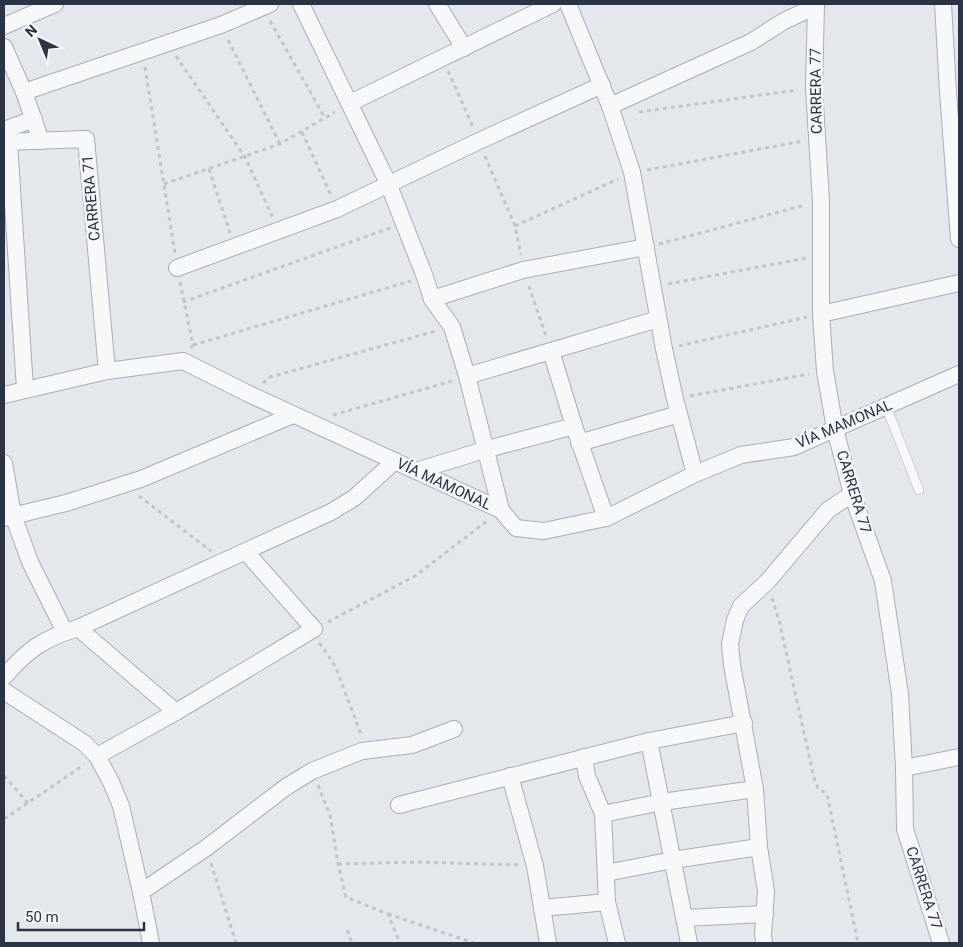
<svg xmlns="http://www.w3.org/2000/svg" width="963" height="947" viewBox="0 0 963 947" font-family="Roboto,sans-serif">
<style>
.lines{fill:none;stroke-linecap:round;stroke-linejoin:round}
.lane-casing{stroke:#a9aeb7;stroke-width:10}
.street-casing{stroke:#a9aeb7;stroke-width:18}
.path{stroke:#c2c5cb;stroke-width:3;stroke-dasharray:4 4;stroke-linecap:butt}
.lane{stroke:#f7f8fa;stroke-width:9}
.street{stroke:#f7f8fa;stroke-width:16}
.labels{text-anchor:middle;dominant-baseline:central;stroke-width:5;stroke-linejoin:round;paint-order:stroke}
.street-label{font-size:15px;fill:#2b3445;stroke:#f4f6f9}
</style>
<rect width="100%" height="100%" fill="#e4e7ec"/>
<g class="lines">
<g class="lane-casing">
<polyline id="lane" points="886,406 919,490"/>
</g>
<g class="street-casing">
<g id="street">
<polyline points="301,4 388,183 425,277 432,299 452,327 467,376 501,510"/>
<polyline points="437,4 464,48"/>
<polyline points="568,4 610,106 632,172 664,349 675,399 695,474"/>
<polyline points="816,4 814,88 821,201 821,314 825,371 835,429 852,494 883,581 900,694 904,768 905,829 941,943"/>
<polyline points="943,4 948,92 959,239"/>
<polyline points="4,26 55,4"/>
<polyline points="4,47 24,92 41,141"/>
<polyline points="24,92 221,25 270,4"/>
<polyline points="350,103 553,4"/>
<polyline points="610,106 751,42 784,21 816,6"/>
<polyline points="4,130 34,119"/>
<polyline points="4,142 86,139 107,371"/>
<polyline points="9,143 25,389"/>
<polyline points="177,268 337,209 479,141 602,85"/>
<polyline points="432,299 523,270 646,247"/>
<polyline points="821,314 959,283"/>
<polyline points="551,351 574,426 606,518"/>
<polyline points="467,376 658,319"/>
<polyline points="4,395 107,371 183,361 249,394 501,510 516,528 544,531 606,518 695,474 741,455 794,447 959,374"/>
<polyline points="579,443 679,414"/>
<polyline points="4,463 13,515 30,562 65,632"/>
<polyline points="416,471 484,450 574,426"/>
<polyline points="4,518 66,503 141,479 293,415"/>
<polyline points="78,628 176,712"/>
<path d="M4 677C28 649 43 639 78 628L331 512 354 498 395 461"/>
<polyline points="4,691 84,743 97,756 111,782 121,806 141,892 151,943"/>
<polyline points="649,741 689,943"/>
<polyline points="97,756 176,712 314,629 246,552"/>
<polyline points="584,757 587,776 603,814 607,902 617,943"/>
<polyline points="904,768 959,757"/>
<polyline points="510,776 535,866 548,943"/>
<polyline points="399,805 649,741 744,723"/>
<polyline points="603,814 662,802 755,789"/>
<polyline points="606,873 673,860 759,847"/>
<polyline points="141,892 206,848 286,787 312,771 362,751 412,745 454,729"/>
<polyline points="542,908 607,902"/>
<polyline points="685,918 765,914"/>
<polyline points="764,943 763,935 766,891 759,847 755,789 732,665 730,644 735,620 741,606 767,582 828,510 852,494"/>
</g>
</g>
<g class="path">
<polyline points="270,21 325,118"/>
<polyline points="228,40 280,144"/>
<polyline points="176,56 245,157 273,218"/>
<polyline points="145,67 175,253"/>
<polyline points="448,71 473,127"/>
<polyline points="639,112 798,90"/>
<polyline points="302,132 331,195"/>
<polyline points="485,156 515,226 521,255"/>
<polyline points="209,169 230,233"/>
<polyline points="647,170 803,141"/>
<polyline points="164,184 280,144 335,112"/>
<polyline points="515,226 618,179"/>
<polyline points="659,244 805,205"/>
<polyline points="180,282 193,345 191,348"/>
<polyline points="668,284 807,258"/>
<polyline points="529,286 546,336"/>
<polyline points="183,302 390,228"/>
<polyline points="193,345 411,281"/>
<polyline points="679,346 807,317"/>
<polyline points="263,383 270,377 436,331"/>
<polyline points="690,396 809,374"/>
<polyline points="333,415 452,381"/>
<polyline points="139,496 211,551"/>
<polyline points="772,598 779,620 814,778 818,788 827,794 858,943"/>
<polyline points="328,622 415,576 487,521"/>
<polyline points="319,643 323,647 336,668 362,737"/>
<polyline points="4,776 28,803"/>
<polyline points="318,785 330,815 338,864 346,897 388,914 400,943"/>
<polyline points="4,819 84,765"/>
<polyline points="211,863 236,943"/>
<polyline points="338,864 416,862 519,865"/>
<polyline points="388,914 474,943"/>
<polyline points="347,930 352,943"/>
</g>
<use href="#lane" class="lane"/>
<use href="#street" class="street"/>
</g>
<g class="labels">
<g class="street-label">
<text transform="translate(816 91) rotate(-91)">CARRERA 77</text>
<text transform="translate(91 198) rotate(-95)">CARRERA 71</text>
<text transform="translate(844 424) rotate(-23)">VÍA MAMONAL</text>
<text transform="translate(444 484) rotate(25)">VÍA MAMONAL</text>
<text transform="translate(854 492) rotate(73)">CARRERA 77</text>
<text transform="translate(924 888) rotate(72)">CARRERA 77</text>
</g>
</g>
<rect width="963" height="947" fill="none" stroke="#2b3445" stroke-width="10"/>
<g transform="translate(40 40) rotate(316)" stroke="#f4f6f9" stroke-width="4" paint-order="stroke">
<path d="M0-4L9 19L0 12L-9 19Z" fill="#2b3445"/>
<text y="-8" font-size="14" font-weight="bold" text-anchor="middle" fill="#2b3445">N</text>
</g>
<path d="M18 922v8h126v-8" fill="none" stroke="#2b3445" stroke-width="2.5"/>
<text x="25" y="922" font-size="15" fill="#2b3445" stroke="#f4f6f9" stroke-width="4" paint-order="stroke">50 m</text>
</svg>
